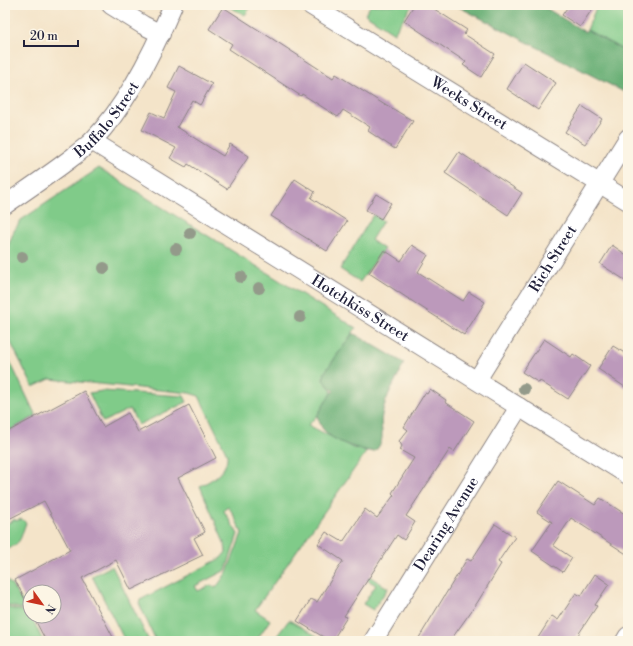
<svg xmlns="http://www.w3.org/2000/svg" width="633" height="646" viewBox="0 0 633 646" font-family="'Libre Bodoni',serif">
<style>
.green{fill:#80cb89;stroke:#517662;fill-rule:evenodd}
.forest{fill:#68af75;stroke:#456858}
.building{fill:#bc99bb}
.lines{fill:none;stroke-linecap:round;stroke-linejoin:round}
.minor-casing{stroke:#8b8382;stroke-width:20}
.minor{stroke:#fff;stroke-width:18}
.tree{fill:#939a8a}
.labels{text-anchor:middle;dominant-baseline:central;stroke-width:3;stroke-linejoin:round;paint-order:stroke}
.street-label{font-size:15px;fill:#22223b;stroke:#fcf5e5}
</style>
<rect width="100%" height="100%" fill="#fcf5e5"/>
<filter id="ink" filterUnits="userSpaceOnUse"><feTurbulence type="fractalNoise" baseFrequency=".025" numOctaves="2"/><feDisplacementMap in="SourceGraphic" scale="8" xChannelSelector="R" yChannelSelector="G"/><feConvolveMatrix kernelMatrix="1 2 1 2 8 2 1 2 1" color-interpolation-filters="sRGB"/></filter>
<filter id="wash" filterUnits="userSpaceOnUse"><feTurbulence type="fractalNoise" baseFrequency=".012" numOctaves="4" result="noise"/><feDisplacementMap in="SourceGraphic" scale="16" xChannelSelector="R" yChannelSelector="G"/><feGaussianBlur stdDeviation="0.9" result="paint"/><feColorMatrix in="noise" values="0 0 0 0 0 0 0 0 0 0 0 0 0 0 0 0 0 1.4 0 .05"/><feComposite in="paint" operator="in"/></filter>
<g filter="url(#wash)">
<rect width="100%" height="100%" fill="#f4e4c9"/>
<g class="green">
<polygon points="221,5 252,5 245,15 227,6 225,7"/>
<polygon points="371,5 412,5 394,33 365,14"/>
<polygon points="597,5 628,5 628,53 587,30"/>
<path d="M99 168 356 328 325 372 323 380 331 389V393L317 416 308 425 353 448 367 451 255 610 270 620 256 641H156L139 603 140 600 221 558 226 552 225 545 200 486C214 479 228 471 227 454L199 396 189 393 50 379 33 387 5 331V254L14 231 21 220ZM228 507 232 512 242 533 227 572 216 588 211 585 198 591 195 586 226 570 238 534 225 513 224 510Z"/>
<polygon points="373,215 383,221 371,240 384,249 360,282 340,269"/>
<polygon points="5,351 36,416 5,433"/>
<polygon points="102,391 184,396 187,402 138,425 130,409 103,422 89,393"/>
<path d="M15 519V521L22 519 26 523C19 541 23 541 5 551V525Z"/>
<polygon points="350,564 388,588 373,610 363,604 376,585 348,568"/>
<polygon points="112,566 149,641 125,641 92,576"/>
<polygon points="5,579 11,584 28,610 5,605"/>
<polygon points="5,607 29,612 43,641 5,641"/>
<polygon points="289,620 325,641 273,641"/>
</g>
<g class="forest">
<polygon points="455,5 541,5 585,32 587,30 628,53 628,94"/>
<path d="M353 333 404 363C397 380 385 396 382 415 379 430 388 439 374 452 357 449 332 442 322 428 320 424 319 420 317 416L331 393 334 391 323 380 325 372Z"/>
</g>
<g id="blocks">
<g class="building">
<polygon points="414,5 428,5 467,30 464,34 495,54 481,77 463,65 466,62 404,21"/>
<polygon points="569,5 595,5 580,27 562,15"/>
<polygon points="223,7 333,78 336,74 385,105 385,104 413,121 395,149 368,131 370,127 343,110 338,117 302,94 301,96 229,49 232,44 209,29"/>
<polygon points="524,62 556,83 538,110 507,89"/>
<polygon points="179,66 212,84 200,105 192,100 177,127 223,156 230,144 249,156 227,189 188,164 186,167 170,158 176,148 142,130 151,112 164,118 176,92 168,88"/>
<polygon points="582,106 602,119 585,144 565,132"/>
<polygon points="459,152 522,193 508,215 445,173"/>
<polygon points="295,179 315,192 311,198 347,221 327,251 271,216"/>
<polygon points="376,194 391,203 381,219 366,210"/>
<polygon points="412,245 428,255 418,272 463,301 469,292 485,302 464,335 369,273 384,250 401,261"/>
<polygon points="612,245 628,256 628,282 600,264"/>
<polygon points="544,339 571,357 573,354 590,366 568,399 540,381 539,383 522,372"/>
<polygon points="613,346 628,355 628,389 598,369"/>
<polygon points="430,389 446,400 445,402 474,421 454,452 450,449 406,516 415,522 404,540 397,535 344,616 347,617 332,641 330,641 297,621 311,599 317,602 343,561 318,544 326,532 343,542 365,509 377,518 394,495 392,493 414,458 400,450 402,446 399,441 408,430 404,427 410,417 425,393 427,394"/>
<polygon points="84,391 103,427 128,413 138,432 189,405 216,458 178,478 205,532 194,538 203,555 131,590 116,560 82,578 115,641 46,641 33,616 54,616 54,592 30,592 30,609 15,580 70,550 44,501 5,521 5,433"/>
<polygon points="558,481 595,505 600,498 628,516 628,555 571,518 553,545 572,558 563,572 532,551 552,522 537,512"/>
<polygon points="495,524 515,537 498,562 501,564 477,603 450,641 417,641 467,559 471,561"/>
<polygon points="595,574 609,584 595,605 597,606 574,641 536,641 552,616 558,620 576,593 581,596"/>
</g>
</g>
</g>
<g filter="url(#ink)">
<use href="#blocks" fill-opacity="0" stroke="#8b8382" stroke-width="1"/>
<g class="lines">
<g class="minor-casing">
<g id="minor">
<polyline points="111,5 143,25 161,34"/>
<path id="s1" d="M310 5 628 201"/>
<path id="s2" d="M92 141 628 475"/>
<path id="s3" d="M5 205C28 189 52 173 74 156 80 151 87 146 93 140 127 105 154 50 173 5"/>
<path id="s4" d="M477 380 628 138"/>
<path id="s5" d="M373 641 519 407"/>
<polyline points="625,641 628,636"/>
</g>
</g>
<use href="#minor" class="minor"/>
</g>
<g class="tree">
<circle cx="190" cy="233" r="6"/>
<circle cx="176" cy="249" r="6"/>
<circle cx="22" cy="257" r="6"/>
<circle cx="104" cy="268" r="6"/>
<circle cx="241" cy="277" r="6"/>
<circle cx="259" cy="288" r="6"/>
<circle cx="300" cy="317" r="6"/>
<circle cx="524" cy="389" r="6"/>
</g>
</g>
<g class="labels">
<g class="street-label">
<text stroke="none"><textPath href="#s1" startOffset="187">Weeks Street</textPath></text>
<text stroke="none"><textPath href="#s3" startOffset="134">Buffalo Street</textPath></text>
<text stroke="none"><textPath href="#s4" startOffset="143">Rich Street</textPath></text>
<text stroke="none"><textPath href="#s2" startOffset="316">Hotchkiss Street</textPath></text>
<text stroke="none"><textPath href="#s5" startOffset="138">Dearing Avenue</textPath></text>
</g>
</g>
<rect width="633" height="646" fill="none" stroke="#fcf5e5" stroke-width="20"/>
<g transform="translate(42 604) rotate(123)"><circle r="19" fill="#fcf5e5" stroke="#a5a1a1"/>
<path d="M0-3L7 15L0 10L-7 15Z" fill="#c8321e"/>
<text y="-6" font-size="11" font-weight="bold" text-anchor="middle" fill="#22223b">N</text>
</g>
<path d="M24 40v6h54v-6" fill="none" stroke="#22223b" stroke-width="2"/>
<text x="30" y="40" font-size="12" fill="#22223b" stroke="#fcf5e5" stroke-width="3" paint-order="stroke">20 m</text>
</svg>
